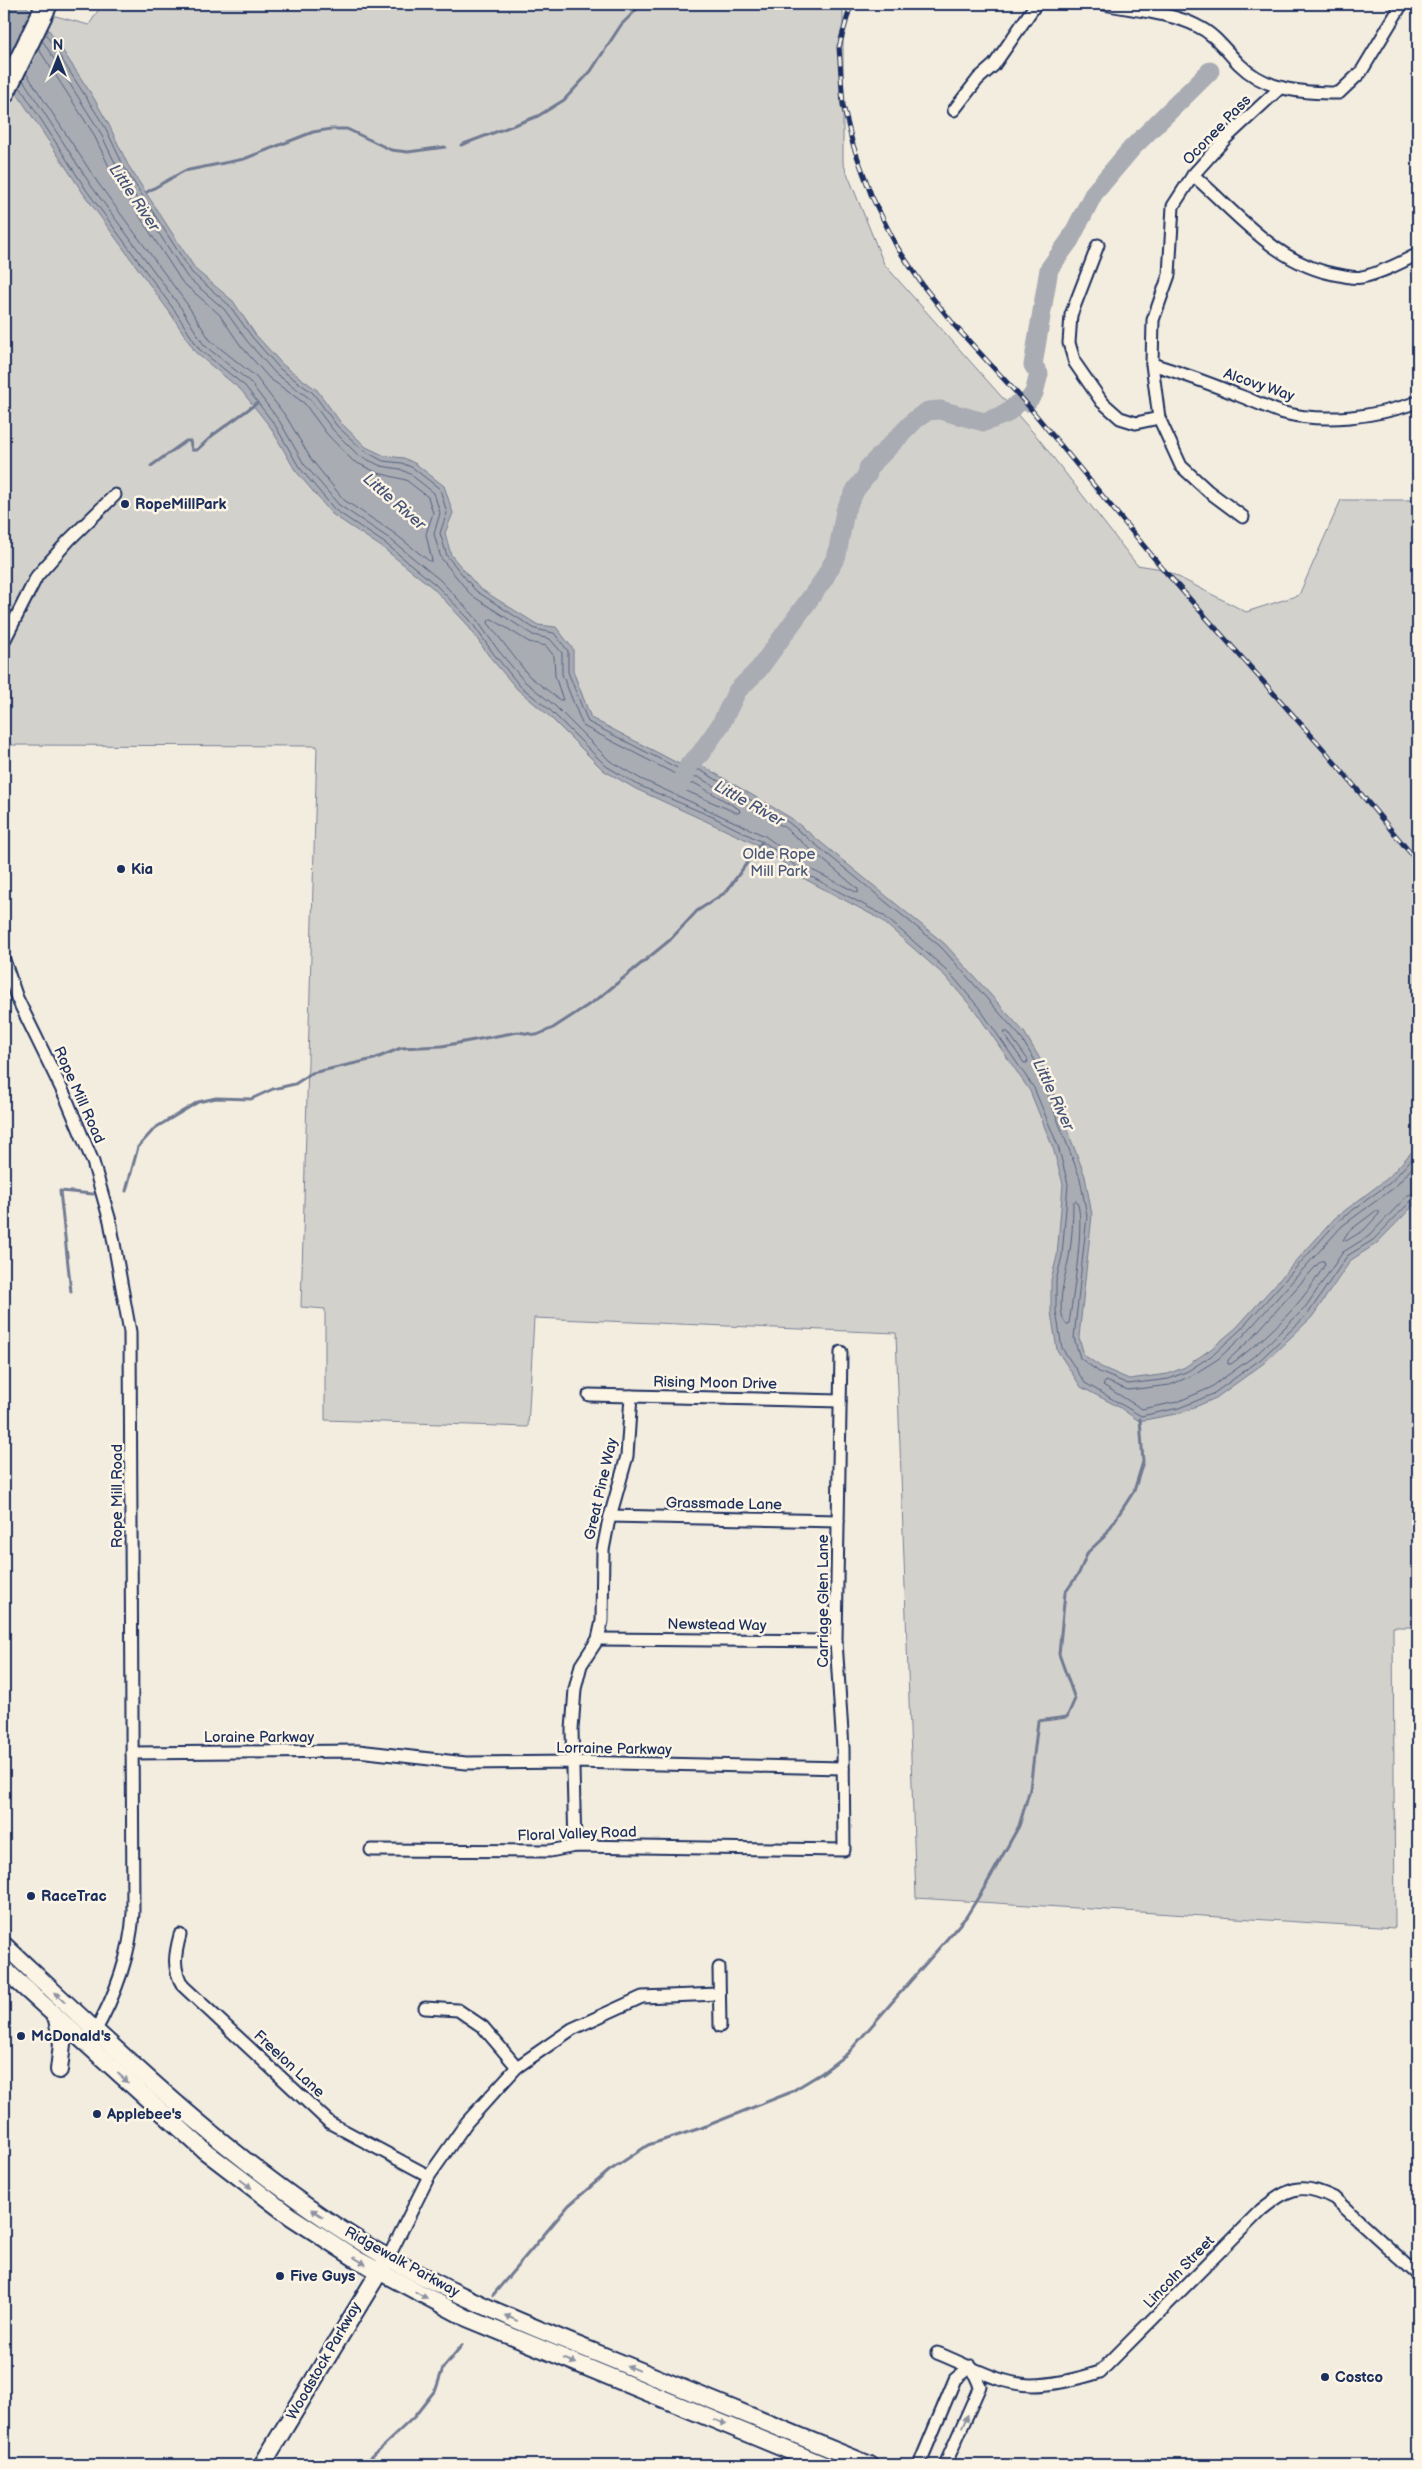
<svg xmlns="http://www.w3.org/2000/svg" width="1422" height="2469" viewBox="0 0 1422 2469" font-family="'Balsamiq Sans',sans-serif">
<style>
.green{fill:#d3d1cc;stroke:#778095}
.water{fill:#a9acb3;stroke:#707a91}
.lines{fill:none;stroke-linecap:round;stroke-linejoin:round}
.shore{stroke:#546180;stroke-width:1}
.stream{stroke:#707a91;stroke-width:3}
.river{stroke:#a9acb3;stroke-width:19}
.street-casing{stroke:#1b2f5e;stroke-width:15}
.secondary-casing{stroke:#1b2f5e;stroke-width:20}
.highway-casing{stroke:#1b2f5e;stroke-width:24}
.street{stroke:#fcf5e5;stroke-width:11}
.secondary{stroke:#fcf5e5;stroke-width:16}
.highway{stroke:#fcf5e5;stroke-width:20}
.rail-casing{stroke:#1b2f5e;stroke-width:5}
.rail{stroke:#fcf5e5;stroke-width:3;stroke-dasharray:9;stroke-linecap:butt}
.oneway{fill:#8c92a2}
.poi-dot{fill:#1b2f5e;stroke:#fcf5e5;stroke-width:2}
.labels{text-anchor:middle;dominant-baseline:central;stroke-width:5;stroke-linejoin:round;paint-order:stroke}
.street-label{font-size:15px;fill:#1b2f5e;stroke:#fcf5e5}
.poi-label{font-size:15px;font-weight:bold;fill:#1b2f5e;stroke:#fcf5e5;text-anchor:start}
.park-label{font-size:15px;fill:#49587a;stroke:#fcf5e5}
.water-label{font-size:16px;font-style:italic;fill:#465478;stroke:#fcf5e5}
</style>
<rect width="100%" height="100%" fill="#f3ede0"/>
<filter id="ink" filterUnits="userSpaceOnUse"><feTurbulence type="fractalNoise" baseFrequency=".02" numOctaves="2"/><feDisplacementMap in="SourceGraphic" scale="10" xChannelSelector="R" yChannelSelector="G"/><feConvolveMatrix kernelMatrix="1 2 1 2 8 2 1 2 1" color-interpolation-filters="sRGB"/></filter>
<g filter="url(#ink)">
<polygon class="green" points="4,4 11,4 89,25 102,4 843,4 843,163 884,264 1038,438 1137,565 1163,569 1246,612 1299,595 1341,500 1418,500 1418,1627 1393,1627 1395,1928 916,1898 896,1333 534,1318 528,1427 325,1420 325,1309 301,1307 317,746 4,745"/>
<polygon class="water" points="4,4 24,4 49,30 92,95 109,125 128,165 196,270 233,301 255,334 283,365 317,390 341,423 366,447 385,456 404,458 416,464 444,486 453,513 445,533 451,555 479,588 538,625 556,627 573,649 573,671 591,718 683,766 701,765 791,818 945,944 1024,1032 1040,1059 1085,1176 1092,1215 1079,1337 1084,1355 1101,1367 1129,1379 1168,1374 1185,1367 1211,1349 1236,1328 1335,1218 1388,1178 1418,1145 1418,1201 1376,1244 1351,1260 1312,1317 1264,1363 1216,1398 1181,1413 1139,1421 1119,1407 1081,1387 1057,1350 1051,1312 1051,1280 1057,1256 1063,1184 1053,1148 1030,1091 976,1012 945,976 880,919 803,878 760,846 636,789 603,770 547,714 517,689 489,656 466,623 433,588 383,548 332,514 295,470 271,428 241,390 196,353 171,314 83,193 4,74"/>
<g class="lines">
<g class="shore">
<polyline points="45,33 105,127 124,167 192,273 229,305 252,337 280,369 313,393 337,426 363,450 383,461 402,463 413,468 440,489 447,513 440,533 447,556 476,591 535,629 554,633 568,651 568,672 588,722 681,770 700,770 788,822 941,947 1020,1036 1035,1061 1080,1178 1087,1216 1074,1338 1080,1358 1099,1372 1128,1384 1169,1379 1188,1371 1214,1354 1239,1331 1338,1221 1391,1182 1418,1152"/>
<polyline points="26,73 98,183 187,304 210,340 256,377 287,418 311,459 344,500 394,533 429,561 432,561 426,534 433,513 428,497 406,480 378,473 353,461 327,434 304,403 269,378 241,346 219,314 182,282 113,175 93,133 38,48"/>
<polyline points="23,80 92,187 181,308 204,345 250,382 280,422 304,464 339,505 390,539 440,580 474,616 498,650 524,681 554,705 610,761 641,779 765,836 810,869 858,893 858,889 784,827 742,802 698,777 679,776 583,726 562,674 562,653 550,639 533,635 471,595 441,558 434,534 440,513 434,493 410,474 400,469 381,466 358,455 333,430 309,398 275,373 247,341 224,309 187,277 119,171 99,130 42,40"/>
<polyline points="20,87 87,191 175,311 199,349 245,386 275,425 299,467 335,510 386,544 436,585 470,620 493,653 520,686 550,710 606,766 638,785 713,817 770,846 806,874 883,915 949,972 980,1009 1034,1088 1058,1146 1068,1184 1062,1256 1056,1281 1056,1311 1062,1348 1085,1383 1141,1416 1179,1408 1213,1394 1261,1359 1308,1314 1347,1256 1373,1240 1413,1199 1418,1198"/>
<polygon points="492,619 529,642 546,646 554,656 555,676 563,700 560,700 529,676 488,623 489,620"/>
<polygon points="683,784 696,784 739,809 740,812 737,813 682,789 680,786"/>
<polygon points="1005,1032 1008,1032 1028,1060 1027,1063 1024,1063 1005,1035"/>
<polyline points="1418,1161 1395,1187 1342,1226 1244,1335 1218,1359 1191,1376 1170,1385 1128,1390 1106,1381 1103,1385 1142,1409 1177,1402 1210,1388 1257,1354 1304,1309 1343,1252 1369,1236 1408,1195 1418,1192"/>
<path d="M1076 1201C1087 1212 1072 1303 1069 1323L1067 1325C1054 1311 1066 1274 1069 1257 1072 1240 1073 1221 1073 1203Z"/>
<polygon points="1376,1211 1379,1211 1379,1214 1364,1230 1346,1241 1343,1240 1348,1232"/>
<path d="M1321 1261H1324L1325 1264C1303 1304 1268 1337 1231 1364H1228V1360L1250 1340Z"/>
</g>
<g class="stream">
<polyline points="461,145 538,116 564,100 591,71 621,25 642,4"/>
<polyline points="147,192 184,171 244,159 313,132 331,129 347,129 391,150 408,152 445,147"/>
<polyline points="151,466 186,441 190,441 192,450 197,450 213,435 257,403"/>
<polyline points="126,1191 138,1147 155,1128 198,1102 216,1098 251,1099 273,1089 295,1084 312,1073 374,1059 401,1048 442,1046 518,1032 537,1035 553,1028 599,998 670,940 697,911 726,892 762,842"/>
<polyline points="71,1292 60,1191 93,1194"/>
<polyline points="493,2295 569,2205 609,2171 648,2145 701,2128 789,2093 822,2073 848,2053 966,1917 986,1885 1019,1826 1030,1789 1038,1721 1067,1717 1075,1699 1059,1654 1065,1593 1079,1573 1088,1552 1104,1537 1134,1491 1143,1462 1140,1419"/>
<polyline points="363,2465 414,2417 436,2389 443,2368 462,2345"/>
</g>
<g class="river">
<polyline points="1027,402 1034,393 1039,374 1033,365 1049,269 1070,240 1094,193 1132,148 1210,71"/>
<polyline points="679,786 689,765 700,754 721,724 737,691 759,669 824,579 837,555 845,511 856,489 868,474 868,468 916,419 928,411 940,410 984,422 1006,414 1018,403"/>
</g>
<g class="street-casing">
<g id="street">
<path d="M1104 4C1133 10 1172 13 1197 26 1215 34 1226 51 1239 64 1266 91 1303 93 1339 93L1361 72 1402 4"/>
<polyline points="954,110 978,79 994,65 1036,4"/>
<path d="M1193 175C1237 213 1278 266 1339 275 1346 276 1355 279 1362 277 1381 273 1400 263 1418 254"/>
<polyline points="1098,245 1071,315 1069,343 1075,363 1102,402 1120,418 1136,423 1159,418"/>
<path d="M1152 364C1181 373 1209 383 1238 395 1251 400 1266 407 1280 412 1324 424 1375 417 1418 402"/>
<polyline points="1243,517 1208,491 1181,466 1159,418 1152,364 1153,320 1169,275 1173,206 1193,175 1226,138 1280,88"/>
<polyline points="4,641 37,576 69,540 115,495"/>
<path d="M4 960 17 998 66 1098 93 1162 110 1221 130 1332 133 1913C130 1958 115 1997 93 2035"/>
<polyline points="589,1395 840,1401"/>
<polyline points="610,1516 838,1521"/>
<polyline points="598,1639 836,1641"/>
<polyline points="132,1753 358,1751 466,1763 573,1762 843,1768"/>
<polyline points="575,1846 572,1730 575,1689 581,1665 598,1639 602,1621 603,1550 608,1524 627,1456 631,1396"/>
<polyline points="371,1850 550,1851 575,1846 844,1850 843,1748 836,1641 841,1352"/>
<path d="M180 1935C175 1954 172 1968 183 1986L330 2123 429 2176"/>
<polyline points="719,1968 720,2026"/>
<polyline points="425,2008 458,2010 483,2027 517,2067"/>
<polyline points="388,2258 429,2176 467,2122 517,2067 572,2029 642,1997 719,1994"/>
<path d="M937 2353C966 2364 1000 2385 1032 2385 1055 2385 1078 2379 1100 2372L1261 2210C1289 2188 1301 2181 1334 2198L1418 2275"/>
<polyline points="919,2465 955,2379 971,2366 980,2386 945,2465"/>
</g>
</g>
<g class="secondary-casing">
<g id="secondary">
<path d="M4 1945C117 2051 238 2169 371 2248 444 2291 522 2323 599 2354 689 2391 780 2428 870 2465"/>
<polyline points="4,1969 205,2151 290,2216 358,2260 467,2318 824,2465"/>
<polyline points="57,2019 62,2044 59,2070"/>
<polyline points="262,2465 384,2264"/>
</g>
</g>
<g class="highway-casing">
<polyline id="highway" points="4,93 47,4"/>
</g>
<use href="#street" class="street"/>
<use href="#secondary" class="secondary"/>
<use href="#highway" class="highway"/>
<g class="rail-casing">
<polyline id="rail" points="851,4 839,47 843,105 853,145 872,197 897,247 924,287 955,326 1025,402 1163,569 1324,750 1418,862"/>
</g>
<use href="#rail" class="rail"/>
</g>
<defs><path id="oneway-solid" d="M-6-.8H1V-3.2L6.5 0L1 3.2V.8H-6Z" transform="scale(1.25)"/></defs>
<g class="oneway">
<use href="#oneway-solid" transform="translate(60 1997) rotate(-137)"/>
<use href="#oneway-solid" transform="translate(123 2078) rotate(42)"/>
<use href="#oneway-solid" transform="translate(246 2184) rotate(37)"/>
<use href="#oneway-solid" transform="translate(317 2213) rotate(-146)"/>
<use href="#oneway-solid" transform="translate(360 2261) rotate(31)"/>
<use href="#oneway-solid" transform="translate(421 2295) rotate(28)"/>
<use href="#oneway-solid" transform="translate(511 2318) rotate(-156)"/>
<use href="#oneway-solid" transform="translate(570 2361) rotate(22)"/>
<use href="#oneway-solid" transform="translate(633 2368) rotate(-158)"/>
<use href="#oneway-solid" transform="translate(965 2421) rotate(-66)"/>
<use href="#oneway-solid" transform="translate(720 2422) rotate(22)"/>
</g>
</g>
<g class="poi-dot">
<circle cx="125" cy="504" r="5"/>
<circle cx="121" cy="869" r="5"/>
<circle cx="31" cy="1896" r="5"/>
<circle cx="21" cy="2036" r="5"/>
<circle cx="97" cy="2114" r="5"/>
<circle cx="280" cy="2276" r="5"/>
<circle cx="1325" cy="2377" r="5"/>
</g>
<g class="labels">
<g class="street-label">
<text transform="translate(1217 130) rotate(-46)">Oconee Pass</text>
<text transform="translate(1259 385) rotate(19)">Alcovy Way</text>
<text transform="translate(79 1095) rotate(66)">Rope Mill Road</text>
<text transform="translate(715 1383) rotate(1)">Rising Moon Drive</text>
<text transform="translate(601 1489) rotate(-77)">Great Pine Way</text>
<text transform="translate(117 1496) rotate(-90)">Rope Mill Road</text>
<text transform="translate(724 1504) rotate(1)">Grassmade Lane</text>
<text transform="translate(823 1601) rotate(-90)">Carriage Glen Lane</text>
<text transform="translate(717 1625) rotate(1)">Newstead Way</text>
<text x="259" y="1737">Loraine Parkway</text>
<text transform="translate(614 1749) rotate(1)">Lorraine Parkway</text>
<text transform="translate(577 1834) rotate(-2)">Floral Valley Road</text>
<text transform="translate(289 2064) rotate(43)">Freelon Lane</text>
<text transform="translate(402 2262) rotate(29)">Ridgewalk Parkway</text>
<text transform="translate(1179 2272) rotate(-46)">Lincoln Street</text>
<text transform="translate(324 2361) rotate(-60)">Woodstock Parkway</text>
</g>
<g class="poi-label">
<text x="135" y="504">RopeMillPark</text>
<text x="131" y="869">Kia</text>
<text x="41" y="1896">RaceTrac</text>
<text x="31" y="2036">McDonald's</text>
<text x="107" y="2114">Applebee's</text>
<text x="290" y="2276">Five Guys</text>
<text x="1335" y="2377">Costco</text>
</g>
<g class="park-label">
<text x="779" y="854">Olde Rope<tspan x="779" dy="17">Mill Park</tspan></text>
</g>
<g class="water-label">
<text transform="translate(134 198) rotate(56)">Little River</text>
<text transform="translate(394 502) rotate(41)">Little River</text>
<text transform="translate(749 804) rotate(29)">Little River</text>
<text transform="translate(1053 1095) rotate(65)">Little River</text>
</g>
</g>
<rect width="1422" height="2469" fill="none" stroke="#fcf5e5" stroke-width="20"/>
<rect x="10" y="10" width="1402" height="2449" fill="none" stroke="#1b2f5e" stroke-width="2" filter="url(#ink)"/>
<g transform="translate(58 58)" stroke="#fcf5e5" stroke-width="4" paint-order="stroke">
<path d="M0-4L9 19L0 12L-9 19Z" fill="#1b2f5e"/>
<text y="-8" font-size="14" font-weight="bold" text-anchor="middle" fill="#1b2f5e">N</text>
</g>
</svg>
